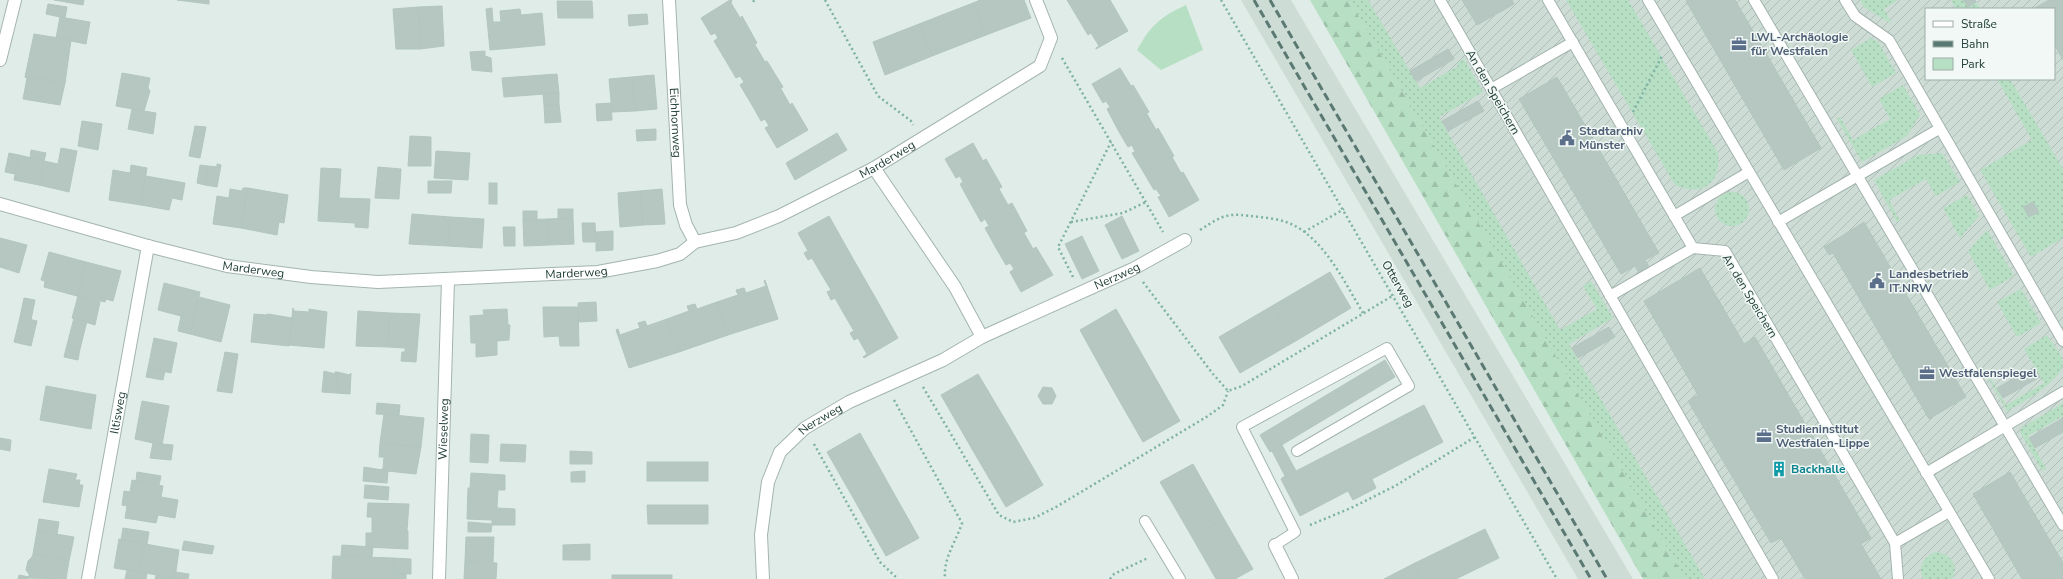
<svg xmlns="http://www.w3.org/2000/svg" width="2063" height="579" viewBox="0 0 2063 579" font-family="'Nunito Sans',sans-serif">
<style>
.built{fill:#cedcd6}
.industrial{fill:url(#industrial-furrows);fill-rule:evenodd}
.grass{fill:url(#grass-dots)}
.forest{fill:url(#forest-firs)}
.park{fill:#b7dfc4}
.building{fill:#b5c7c0;stroke:#b2c6bf}
.lines{fill:none;stroke-linecap:round;stroke-linejoin:round}
.service-casing{stroke:#a3b4af;stroke-width:12}
.minor-casing{stroke:#a3b4af;stroke-width:14}
.path{stroke:#7eb2a4;stroke-width:2.5;stroke-dasharray:2 3;stroke-linecap:butt}
.service{stroke:#fff;stroke-width:10}
.minor{stroke:#fff;stroke-width:12}
.rail{stroke:#5a7972;stroke-width:3;stroke-dasharray:8 4;stroke-linecap:butt}
.labels{text-anchor:middle;dominant-baseline:central;stroke-width:3;stroke-linejoin:round;paint-order:stroke}
.service-label{font-size:12px;font-weight:bold;fill:#4e5e75;stroke:#f1f8f5;text-anchor:start}
.street-label{font-size:12px;fill:#203e37;stroke:#f1f8f5}
.culture-label{font-size:12px;font-weight:bold;fill:#0d838f;stroke:#f1f8f5;text-anchor:start}
</style>
<defs>
<pattern id="industrial-furrows" width="10" height="10" patternUnits="userSpaceOnUse"><rect width="10" height="10" fill="#cedcd6"/><path d="M-1 1l2-2M0 10L10 0M9 11l2-2" fill="none" stroke="#b1beb8"/></pattern>
<pattern id="grass-dots" width="8" height="8" patternUnits="userSpaceOnUse"><rect width="8" height="8" fill="#b7dfc4"/><path d="M2 2h.1M6 6h.1" fill="none" stroke="#9dc0a9" stroke-width="1.8" stroke-linecap="round"/></pattern>
<pattern id="forest-firs" width="22" height="20" patternUnits="userSpaceOnUse"><rect width="22" height="20" fill="#b7dfc4"/><path d="M5 1l3.5 6h-7zM16 11l3.5 6h-7z" fill="#9dc0a9"/></pattern>
</defs>
<rect width="100%" height="100%" fill="#e0ece7"/>
<polygon class="built" points="1241,0 1291,0 1633,579 1578,579"/>
<path class="industrial" d="M1337 0H2063V579H1672ZM1926 9H2054V79H1926Z"/>
<g class="grass">
<polygon points="1349,0 1368,0 1420,88 1458,66 1457,63 1464,59 1483,92 1439,117 1560,330 1597,309 1583,286 1591,281 1613,318 1569,344 1705,579 1685,579"/>
<path d="M1566 0H1628L1718 153C1721 183 1704 197 1675 185Z"/>
<polygon points="1860,0 1898,0 1884,9 1891,22 1890,23 1864,7"/>
<polygon points="1951,0 1963,0 1968,7 1976,2 1980,7 1977,9 1956,9"/>
<polygon points="1871,38 1878,42 1896,73 1872,87 1851,50"/>
<polygon points="1997,79 2010,79 2063,169 2063,238 2031,257 1980,170 2032,140"/>
<polygon points="1903,85 1920,115 1907,136 1862,162 1837,119 1840,117 1853,140 1890,119 1879,99"/>
<polygon points="1942,153 1960,182 1936,196 1926,179 1889,200 1900,221 1897,222 1874,180 1918,155"/>
<circle cx="1732" cy="209" r="17"/>
<polygon points="1967,195 1979,216 1960,238 1943,208"/>
<polygon points="1987,230 2014,276 1990,290 1968,251"/>
<polygon points="2021,289 2041,323 2017,337 1997,302"/>
<path d="M2047 335C2052 343 2061 353 2063 362 2063 381 2020 404 2007 411L1983 369H1985L2006 405 2044 383 2024 349Z"/>
<polygon points="2063,403 2063,416 2028,436 2046,469 2042,471 2020,432 2021,428"/>
<path d="M1935 552C1950 553 1960 565 1952 579H1924C1916 567 1924 557 1935 552Z"/>
</g>
<polygon class="forest" points="1310,0 1349,0 1685,579 1643,579"/>
<path class="park" d="M1186 5 1203 50 1161 70 1137 50C1151 25 1160 17 1186 5Z"/>
<g class="building">
<polygon points="54,0 84,0 83,5"/>
<polygon points="177,0 209,0 209,4"/>
<polygon points="730,0 732,0 731,3 740,18 742,16 757,43 726,61 714,41 718,38 715,33 711,35 701,18"/>
<polygon points="980,0 1024,0 1031,18 986,35 973,3"/>
<polygon points="1067,0 1110,0 1128,31 1096,49 1096,48 1099,46 1091,33 1088,35"/>
<polygon points="1462,0 1512,0 1514,4 1477,25"/>
<polygon points="1688,0 1735,0 1821,148 1784,170 1686,1"/>
<polygon points="1963,0 1975,0 1976,2 1968,7"/>
<polygon points="2049,0 2063,0 2063,60 2054,44 2054,9 2033,9"/>
<polygon points="557,1 592,1 593,18 558,18"/>
<polygon points="973,3 986,35 932,56 919,24"/>
<polygon points="48,4 67,7 65,18 46,14"/>
<polygon points="442,6 444,46 420,49 418,7"/>
<polygon points="418,7 420,49 396,49 393,9"/>
<polygon points="492,8 493,22 501,22 500,11 520,9 521,15 542,13 545,45 490,50 486,9"/>
<polygon points="647,14 648,24 629,26 628,15"/>
<polygon points="60,17 90,22 86,44 56,38"/>
<polygon points="919,24 932,56 885,75 873,42"/>
<polygon points="34,34 71,40 65,83 25,77"/>
<polygon points="755,45 765,62 767,61 783,87 752,105 740,85 744,82 740,76 736,78 726,61"/>
<polygon points="1448,49 1454,59 1416,81 1410,71"/>
<polygon points="485,51 485,56 491,58 492,72 472,70 470,52"/>
<polygon points="1120,68 1131,86 1133,85 1149,112 1118,130 1107,109 1110,107 1106,101 1103,103 1092,84"/>
<polygon points="122,73 150,78 148,88 150,91 144,111 116,106"/>
<polygon points="557,74 559,93 504,97 502,78"/>
<polygon points="654,75 657,109 635,111 632,77"/>
<polygon points="25,77 65,83 60,105 23,99 27,78"/>
<polygon points="632,77 635,111 612,112 609,79"/>
<polygon points="1557,77 1659,253 1645,260 1649,267 1639,273 1635,266 1621,274 1519,99"/>
<polygon points="781,89 790,105 792,103 808,130 777,148 765,128 769,126 765,119 761,121 752,105"/>
<polygon points="559,93 559,104 544,105 543,94"/>
<polygon points="1478,101 1484,111 1448,131 1442,121"/>
<polygon points="611,103 612,120 597,121 596,104"/>
<polygon points="559,104 561,122 545,123 544,105"/>
<polygon points="132,109 156,113 153,134 128,129"/>
<polygon points="1147,114 1156,130 1158,128 1174,156 1144,173 1132,153 1135,152 1132,145 1128,147 1118,130"/>
<polygon points="82,121 102,124 98,150 78,146"/>
<polygon points="195,126 206,127 200,158 189,156"/>
<polygon points="656,129 656,140 637,141 636,130"/>
<polygon points="837,133 847,150 795,180 786,163"/>
<polygon points="410,136 431,137 431,166 408,166"/>
<polygon points="973,143 983,161 986,159 1002,187 971,204 960,184 963,182 960,176 956,178 945,159"/>
<polygon points="61,148 77,151 69,192 39,185 44,161 58,164"/>
<polygon points="31,150 46,153 44,161 30,158"/>
<polygon points="436,151 470,153 468,180 434,178"/>
<polygon points="9,153 19,155 15,174 5,172"/>
<polygon points="19,155 44,161 39,185 14,180"/>
<polygon points="1172,157 1181,173 1183,172 1199,200 1169,217 1158,197 1161,196 1156,189 1154,190 1144,173"/>
<polygon points="217,164 221,165 217,187 205,185 208,166 217,167"/>
<polygon points="131,165 147,168 141,205 109,200 113,170 130,173"/>
<polygon points="200,165 208,166 205,185 197,183"/>
<polygon points="378,167 401,169 399,199 375,198"/>
<polygon points="321,168 341,169 339,198 370,199 368,228 355,227 355,223 318,221"/>
<polygon points="146,176 185,183 182,200 172,198 169,210 141,205"/>
<polygon points="428,181 452,181 451,193 428,193"/>
<rect x="489" y="183" width="8" height="21"/>
<polygon points="243,188 248,188 241,228 213,224 217,196 229,198 230,189 242,191"/>
<polygon points="248,188 288,195 284,223 279,222 277,235 241,228"/>
<polygon points="662,189 665,224 643,225 640,191"/>
<polygon points="999,189 1008,205 1012,203 1027,231 996,248 985,228 989,226 985,219 981,222 971,204"/>
<polygon points="640,191 643,225 620,227 618,193"/>
<polygon points="2033,202 2039,212 2029,217 2023,207"/>
<polygon points="558,209 573,209 573,218 558,219"/>
<rect x="523" y="211" width="14" height="9"/>
<polygon points="412,214 450,217 448,246 409,244"/>
<polygon points="829,216 852,257 822,275 812,258 808,260 804,253 808,251 798,233"/>
<polygon points="1122,216 1139,251 1122,259 1105,225"/>
<polygon points="450,217 484,219 482,248 448,246"/>
<polygon points="573,218 574,244 549,245 548,219"/>
<polygon points="548,219 549,245 524,246 523,220"/>
<polygon points="1864,222 1966,397 1929,419 1833,253 1829,255 1824,247"/>
<polygon points="582,223 595,223 596,242 583,242"/>
<polygon points="503,227 515,227 515,246 504,246"/>
<polygon points="613,231 613,250 596,251 596,232"/>
<polygon points="1024,233 1033,249 1036,247 1053,275 1021,292 1010,272 1014,269 1010,263 1006,265 996,248"/>
<polygon points="1082,236 1099,271 1082,279 1065,244"/>
<polygon points="0,238 27,245 19,273 0,267"/>
<polygon points="49,252 86,262 77,296 44,287 45,281 41,280"/>
<polygon points="852,257 875,297 844,314 835,298 831,300 827,292 831,290 822,275"/>
<polygon points="86,262 121,271 113,301 106,299 105,302 77,296"/>
<polygon points="1700,268 1744,344 1755,337 1871,538 1861,544 1881,579 1805,579 1781,538 1771,543 1688,401 1698,395 1644,301"/>
<polygon points="1330,272 1351,308 1294,342 1272,306"/>
<polygon points="765,280 778,319 728,335 717,302 738,295 736,290 744,288 746,293 766,286 764,281"/>
<polygon points="164,283 200,292 190,334 178,331 181,316 158,310"/>
<polygon points="78,296 100,302 95,325 72,318"/>
<polygon points="199,297 230,305 221,342 190,334"/>
<polygon points="875,297 898,338 864,358 863,357 867,354 858,338 854,340 850,333 854,331 844,314"/>
<polygon points="24,298 35,300 31,320 20,317"/>
<polygon points="596,302 597,321 579,322 578,303"/>
<polygon points="717,302 728,335 679,352 667,319 689,311 687,306 695,304 697,309"/>
<polygon points="1272,306 1294,342 1240,373 1219,337"/>
<polygon points="543,307 578,307 579,346 560,346 559,336 544,337"/>
<polygon points="293,308 294,311 309,312 309,309 327,312 324,348 289,345"/>
<polygon points="507,309 508,325 510,325 509,340 497,341 497,355 476,357 476,343 471,343 470,316 484,315 483,310"/>
<polygon points="1116,309 1148,365 1111,386 1080,330"/>
<polygon points="358,311 390,313 388,347 356,346"/>
<polygon points="390,313 420,314 416,362 401,361 402,352 405,352 405,348 388,347"/>
<polygon points="254,314 266,315 268,314 292,318 289,346 251,342"/>
<polygon points="20,317 37,321 31,346 14,342"/>
<polygon points="74,318 87,321 80,349 67,345"/>
<polygon points="667,319 679,352 629,368 616,330 618,329 620,335 640,328 638,323 645,321 647,326"/>
<polygon points="1609,327 1615,337 1578,358 1572,348"/>
<polygon points="154,338 177,343 171,373 148,368"/>
<polygon points="67,345 80,349 78,360 64,357"/>
<polygon points="225,352 238,354 232,393 217,391"/>
<polygon points="1385,360 1395,377 1270,452 1260,435"/>
<polygon points="1148,365 1180,421 1143,442 1111,386"/>
<polygon points="2034,367 2040,377 2003,398 1997,388"/>
<polygon points="148,368 165,371 163,380 146,377"/>
<polygon points="324,371 335,374 335,372 337,372 336,393 322,392"/>
<polygon points="337,372 350,375 351,373 350,394 336,393"/>
<polygon points="978,374 1010,428 972,449 941,395"/>
<polygon points="46,386 96,395 91,429 40,420"/>
<polygon points="1043,387 1052,388 1056,396 1052,404 1043,404 1038,396"/>
<polygon points="142,401 169,406 162,445 135,439"/>
<polygon points="377,403 400,405 399,415 376,414"/>
<polygon points="1424,405 1443,442 1372,479 1376,488 1353,500 1348,491 1300,516 1281,479 1285,476 1272,451 1282,445 1296,471"/>
<polygon points="384,414 424,418 421,447 380,443"/>
<polygon points="2063,418 2063,432 2035,448 2029,438"/>
<polygon points="1010,428 1043,485 1006,507 972,449"/>
<polygon points="860,433 888,483 855,501 827,452"/>
<polygon points="471,434 489,435 488,463 470,462"/>
<polygon points="0,438 11,440 10,451 0,449"/>
<polygon points="153,443 173,445 171,460 150,458"/>
<polygon points="380,443 421,447 416,474 378,470 383,469 384,457 379,457"/>
<polygon points="501,444 526,445 525,462 500,461"/>
<polygon points="570,451 592,452 592,464 570,464"/>
<rect x="647" y="462" width="61" height="19"/>
<polygon points="1193,464 1224,519 1192,537 1160,482"/>
<polygon points="364,467 388,471 387,483 363,481"/>
<polygon points="49,469 77,474 75,480 80,480 79,485 83,485 79,507 43,502"/>
<polygon points="585,471 585,482 571,482 571,472"/>
<polygon points="137,472 161,476 159,485 136,481"/>
<polygon points="2010,472 2063,563 2063,579 2022,579 1973,494"/>
<polygon points="471,473 505,475 505,490 498,490 497,508 515,509 515,525 492,525 492,520 467,519 468,488 470,488"/>
<polygon points="132,480 163,486 161,497 178,500 175,518 158,515 156,523 125,518 127,506 122,505 124,491 130,492"/>
<polygon points="888,483 919,538 886,556 855,501"/>
<polygon points="365,485 389,487 388,500 364,498"/>
<polygon points="368,503 409,504 407,530 408,531 408,549 366,547 366,533 372,533 372,517 367,517"/>
<polygon points="647,505 708,505 708,524 648,524"/>
<polygon points="39,519 59,522 57,534 37,531"/>
<polygon points="1224,519 1253,569 1235,579 1216,579 1192,537"/>
<polygon points="468,522 492,524 491,532 468,532"/>
<polygon points="123,528 149,532 147,544 121,540"/>
<polygon points="1485,529 1499,558 1456,579 1420,579 1413,564"/>
<polygon points="37,531 74,537 69,561 33,554"/>
<polygon points="466,537 494,537 493,562 465,561"/>
<polygon points="119,539 145,544 139,572 114,568"/>
<polygon points="184,541 214,546 212,554 182,550"/>
<polygon points="145,544 179,550 175,578 139,572"/>
<polygon points="590,544 590,560 563,560 563,545"/>
<polygon points="342,545 373,547 372,557 341,556"/>
<polygon points="33,554 69,561 66,579 29,578 29,574 26,570 28,561 32,557"/>
<polygon points="333,556 393,558 393,574 406,574 406,579 332,579"/>
<polygon points="393,558 411,559 411,574 393,574"/>
<polygon points="465,561 497,563 496,579 464,579"/>
<polygon points="1413,564 1420,579 1384,579"/>
<polygon points="127,570 147,573 146,579 125,579"/>
<polygon points="175,572 189,574 188,579 155,579 156,575 175,578"/>
<polygon points="19,575 29,577 28,579 18,579"/>
<rect x="612" y="575" width="60" height="4"/>
</g>
<g class="lines">
<g class="service-casing">
<g id="service">
<polyline points="1440,0 1773,579"/>
<polyline points="1548,0 1693,248 1725,251 1895,543 1898,579"/>
<polyline points="1648,0 1989,579"/>
<polyline points="1754,0 2063,525"/>
<polyline points="1845,0 1855,16 1889,40 2063,341"/>
<polyline points="1491,89 1573,42"/>
<polyline points="1674,216 1749,172"/>
<polyline points="1778,222 1939,129"/>
<polyline points="1610,296 1693,248"/>
<polyline points="1926,473 2063,392"/>
<polyline points="1145,521 1180,579"/>
<polyline points="1895,543 1949,512"/>
<polyline points="1275,545 1295,532 1242,427 1387,348 1409,386 1297,451"/>
</g>
</g>
<g class="minor-casing">
<g id="minor">
<path id="s1" d="M669 0 680 205 686 225 695 242"/>
<polyline points="0,60 15,0"/>
<polyline points="874,168 955,287 982,337"/>
<path id="s2" d="M0 204 148 246 227 266 311 277 378 282 598 272 657 261 680 254 695 242 736 233 779 216 874 168 1040 66 1051 38 1036 0"/>
<polyline points="1275,545 1292,579"/>
<path id="s3" d="M88 579 148 246"/>
<path id="s4" d="M439 579 448 280"/>
<path id="s5" d="M763 579 761 535 768 482 780 452 805 428 849 402 943 360 982 337 1133 269 1185 240"/>
</g>
</g>
<g class="path">
<polyline points="753,0 754,1 756,0"/>
<polyline points="825,0 878,96 911,121 913,125"/>
<polyline points="1221,0 1557,579"/>
<polyline points="1062,58 1163,232"/>
<polyline points="1633,112 1662,56"/>
<polyline points="1071,222 1123,213 1146,202"/>
<path d="M1200 230C1226 213 1228 213 1259 217 1268 218 1278 219 1286 222 1322 234 1345 283 1363 313"/>
<polyline points="1304,232 1344,209"/>
<polyline points="1073,277 1058,247 1111,142"/>
<polyline points="1143,282 1213,374 1228,391 1242,386 1394,295"/>
<polyline points="923,387 999,515 1013,522 1034,518 1056,507 1208,416 1223,405 1228,391"/>
<path d="M894 400 962 523C956 542 943 558 945 579"/>
<polyline points="814,444 880,562 898,579"/>
<polyline points="1310,525 1351,508 1395,486 1475,437"/>
<polyline points="1110,579 1114,574 1148,558"/>
</g>
<use href="#service" class="service"/>
<use href="#minor" class="minor"/>
<g class="rail">
<polyline points="1254,0 1591,579"/>
<polyline points="1270,0 1607,579"/>
</g>
</g>
<defs>
<g id="office-bare" transform="scale(1.2)"><path d="M-6-3h4V-5.5h4V-3h4V5H-6ZM-1-4.5V-3h2v-1.5ZM-6 0V1H6V0Z" fill="#5c6f8a" stroke="#f1f8f5" stroke-width="2.5" paint-order="stroke"/></g>
<g id="civic-bare" transform="scale(1.2)"><path d="M-.6-6.5H3V-4.5H.6V-3L4-1V1h2V6H-6V1h2V-1L-.6-3ZM-1.2 2.5V6h2.4V2.5Z" fill="#5c6f8a" stroke="#f1f8f5" stroke-width="2.5" paint-order="stroke"/></g>
<g id="building-bare" transform="scale(1.2)"><path d="M-4-6H4V6H1V3H-1V6H-4ZM-2.5-4.3h1.7v1.8h-1.7ZM.8-4.3h1.7v1.8H.8ZM-2.5-1h1.7V.8h-1.7ZM.8-1h1.7V.8H.8Z" fill="#0f9aa8" stroke="#f1f8f5" stroke-width="2.5" paint-order="stroke"/></g>
</defs>
<g fill-rule="evenodd">
<use href="#office-bare" x="1739" y="44"/>
<use href="#civic-bare" x="1567" y="138"/>
<use href="#civic-bare" x="1877" y="281"/>
<use href="#office-bare" x="1927" y="373"/>
<use href="#office-bare" x="1764" y="436"/>
<use href="#building-bare" x="1779" y="469"/>
</g>
<g class="labels">
<g class="service-label">
<text x="1751" y="37">LWL-Archäologie<tspan x="1751" dy="14">für Westfalen</tspan></text>
<text x="1579" y="131">Stadtarchiv<tspan x="1579" dy="14">Münster</tspan></text>
<text x="1889" y="274">Landesbetrieb<tspan x="1889" dy="14">IT.NRW</tspan></text>
<text x="1939" y="373">Westfalenspiegel</text>
<text x="1776" y="429">Studieninstitut<tspan x="1776" dy="14">Westfalen-Lippe</tspan></text>
</g>
<g class="street-label">
<text transform="translate(1493 92) rotate(60)">An den Speichern</text>
<text stroke="none"><textPath href="#s1" startOffset="123">Eichhornweg</textPath></text>
<text stroke="none"><textPath href="#s2" startOffset="921">Marderweg</textPath></text>
<text stroke="none"><textPath href="#s2" startOffset="262">Marderweg</textPath></text>
<text stroke="none"><textPath href="#s2" startOffset="586">Marderweg</textPath></text>
<text stroke="none"><textPath href="#s5" startOffset="512">Nerzweg</textPath></text>
<text transform="translate(1398 284) rotate(60)">Otterweg</text>
<text transform="translate(1750 296) rotate(59)">An den Speichern</text>
<text stroke="none"><textPath href="#s3" startOffset="169">Iltisweg</textPath></text>
<text stroke="none"><textPath href="#s5" startOffset="182">Nerzweg</textPath></text>
<text stroke="none"><textPath href="#s4" startOffset="150">Wieselweg</textPath></text>
</g>
<g class="culture-label">
<text x="1791" y="469">Backhalle</text>
</g>
</g>
<rect x="1925" y="8" width="130" height="72" fill="#f1f8f5" stroke="#9daea9"/>
<rect x="1933" y="21" width="20" height="6" fill="#ffffff" stroke="#9daea9"/>
<text x="1961" y="28" font-size="12" fill="#203e37">Straße</text>
<rect x="1933" y="41" width="20" height="6" fill="#5a7972" stroke="#9daea9"/>
<text x="1961" y="48" font-size="12" fill="#203e37">Bahn</text>
<rect x="1933" y="58" width="20" height="12" fill="#b7dfc4" stroke="#9daea9"/>
<text x="1961" y="68" font-size="12" fill="#203e37">Park</text>
</svg>
